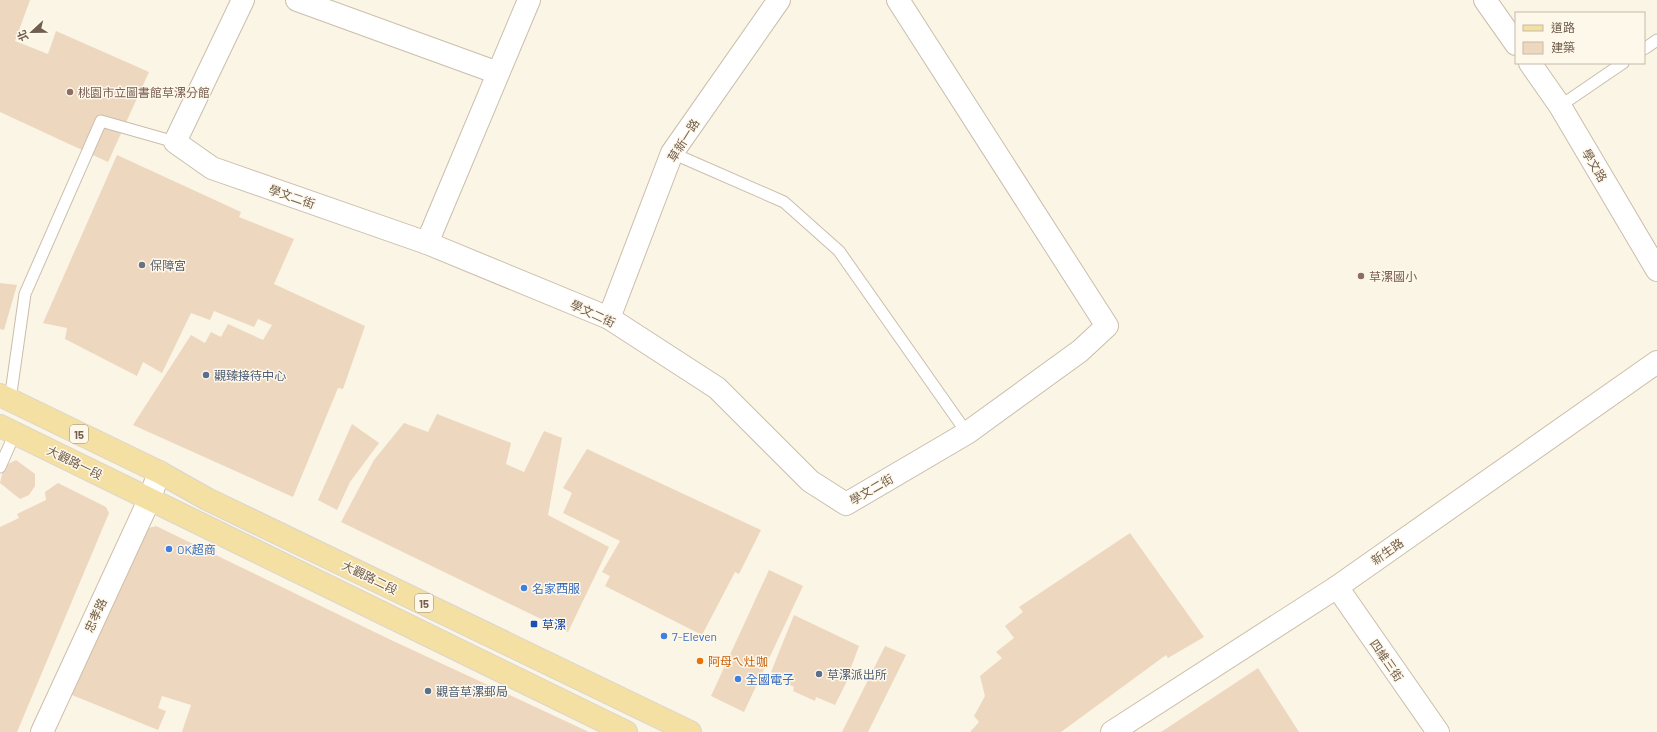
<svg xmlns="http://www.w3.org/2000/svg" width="1657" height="732" viewBox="0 0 1657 732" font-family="Barlow,'Noto Sans TC',sans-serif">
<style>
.building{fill:#eed7bf}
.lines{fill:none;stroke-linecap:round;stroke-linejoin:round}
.lane-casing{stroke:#cbbdac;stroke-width:13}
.street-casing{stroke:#cbbdac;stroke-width:24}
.secondary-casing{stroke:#cebeaa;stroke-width:24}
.primary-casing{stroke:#dad5d0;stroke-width:24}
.lane{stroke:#fff;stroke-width:11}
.street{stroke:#fff;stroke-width:22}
.secondary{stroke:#fff;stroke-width:22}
.primary{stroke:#f4e0a2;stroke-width:22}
.education-dot{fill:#8d6e63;stroke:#fef8eb;stroke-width:1.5}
.worship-dot{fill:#6b7280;stroke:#fef8eb;stroke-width:1.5}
.service-dot{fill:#5c6f8a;stroke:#fef8eb;stroke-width:1.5}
.shop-dot{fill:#3f7fe0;stroke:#fef8eb;stroke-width:1.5}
.transit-dot{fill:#1a4fb4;stroke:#fef8eb;stroke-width:1.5}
.food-dot{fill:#e8710a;stroke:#fef8eb;stroke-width:1.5}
.labels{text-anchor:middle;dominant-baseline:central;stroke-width:3;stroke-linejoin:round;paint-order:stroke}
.shield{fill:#fef8eb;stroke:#9b8c7c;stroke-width:1}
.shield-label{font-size:11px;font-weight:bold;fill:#715e4c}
.education-label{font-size:12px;fill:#785e54;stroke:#fef8eb;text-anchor:start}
.street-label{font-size:12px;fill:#715e4c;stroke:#fef8eb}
.worship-label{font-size:12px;fill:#5b616d;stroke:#fef8eb;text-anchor:start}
.service-label{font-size:12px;fill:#4e5e75;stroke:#fef8eb;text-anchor:start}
.shop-label{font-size:12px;fill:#366cbe;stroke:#fef8eb;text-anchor:start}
.transit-label{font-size:12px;fill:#164399;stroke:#fef8eb;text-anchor:start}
.food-label{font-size:12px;fill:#c56008;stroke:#fef8eb;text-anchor:start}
</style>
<rect width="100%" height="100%" fill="#faf5e5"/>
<g class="building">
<polygon points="0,0 30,0 15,41 48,54 56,31 149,72 108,162 0,112"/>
<polygon points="117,155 241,212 239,217 294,239 274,284 365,326 343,389 338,388 293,497 133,425 191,335 205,343 211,332 221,337 228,324 263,340 272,325 258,319 254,327 214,311 210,320 191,313 162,373 143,362 137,376 65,339 67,328 43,323"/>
<polygon points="0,283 17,285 4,330 0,329"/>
<polygon points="437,414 511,443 506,464 524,472 544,431 562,438 548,515 609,547 568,632 341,522 374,460 404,423 428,432"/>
<polygon points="352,424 379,443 350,482 337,510 318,500"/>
<polygon points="587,449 761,530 739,574 735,572 702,635 605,586 610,576 602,572 620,541 563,513 572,493 563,488"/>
<polygon points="16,460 35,474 35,486 29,495 20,499 0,483 4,466"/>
<polygon points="58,483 106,507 109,513 17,732 0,732 0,527 19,518 17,514 46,500 45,492"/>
<polygon points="156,526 391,640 589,732 182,732 191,705 162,696 158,708 166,711 158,730 72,695 142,530"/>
<polygon points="1130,533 1204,637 1168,658 1166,655 1061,732 970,732 979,722 974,716 985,696 980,676 1002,658 996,652 1014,638 1005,626 1023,612 1019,607"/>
<polygon points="769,570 803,586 744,712 711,696"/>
<polygon points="794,615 859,646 850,670 852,671 835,705 816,697 815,701 793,691 794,687 775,678 777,674 771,672"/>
<polygon points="885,646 906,655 868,732 842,732"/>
<polygon points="1258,668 1299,732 1161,732"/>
</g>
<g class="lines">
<g class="lane-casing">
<g id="lane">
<polyline points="1644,49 1657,40"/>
<polyline points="1560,106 1623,63"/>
<polyline points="672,153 784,202 839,251 967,433"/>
<polyline points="10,400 25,294 101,121 175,142"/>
<polyline points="0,467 15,433"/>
</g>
</g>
<g class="street-casing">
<g id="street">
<polyline points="243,0 175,142 212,168 427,243 609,318 717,388 810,481 846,504 967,433 1080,351 1107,326 898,0"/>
<polyline points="297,0 498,73"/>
<polyline points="1485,0 1516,44"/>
<polyline points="1530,63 1560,106 1657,270"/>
<polyline points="427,243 529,0"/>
<polyline points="609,318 672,153 779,0"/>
<polyline points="1337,587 1438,732"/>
</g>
</g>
<g class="secondary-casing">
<g id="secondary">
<polyline points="42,732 150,498 159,472"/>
<polyline points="1112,732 1337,587 1657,362"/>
</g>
</g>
<g class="primary-casing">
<g id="primary">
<polyline points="0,395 159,472 207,499 690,732"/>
<polyline points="0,426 626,732"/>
</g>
</g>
<use href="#lane" class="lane"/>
<use href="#street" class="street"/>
<use href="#secondary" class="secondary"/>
<use href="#primary" class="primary"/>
</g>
<g class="education-dot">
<circle cx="70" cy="92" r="4"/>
<circle cx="1361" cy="276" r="4"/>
</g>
<circle class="worship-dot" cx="142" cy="265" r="4"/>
<g class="service-dot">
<circle cx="206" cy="375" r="4"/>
<circle cx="819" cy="674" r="4"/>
<circle cx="428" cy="691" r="4"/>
</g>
<g class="shop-dot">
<circle cx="169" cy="549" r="4"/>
<circle cx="524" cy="588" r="4"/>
<circle cx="664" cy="636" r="4"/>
<circle cx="738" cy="679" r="4"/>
</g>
<rect class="transit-dot" x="530" y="620" width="8" height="8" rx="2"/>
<circle class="food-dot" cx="700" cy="661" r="4"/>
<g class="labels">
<g class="shield">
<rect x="70" y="425" width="18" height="18" rx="3"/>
<rect x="415" y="594" width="18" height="18" rx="3"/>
</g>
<g class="shield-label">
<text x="79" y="434">15</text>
<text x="424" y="603">15</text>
</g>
<g class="education-label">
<text x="78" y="92">桃園市立圖書館草漯分館</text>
<text x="1369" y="276">草漯國小</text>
</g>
<g class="street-label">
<text transform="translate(683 140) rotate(-58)">草新一路</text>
<text transform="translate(1595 165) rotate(59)">學文路</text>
<text transform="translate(292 196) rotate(19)">學文二街</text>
<text transform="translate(593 313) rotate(25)">學文二街</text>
<text transform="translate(75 462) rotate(26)">大觀路一段</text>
<text transform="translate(871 489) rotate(-30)">學文二街</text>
<text transform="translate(1387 551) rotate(-35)">新生路</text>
<text transform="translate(370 577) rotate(26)">大觀路二段</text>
<text transform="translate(95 615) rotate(-65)">忠孝路</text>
<text transform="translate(1387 660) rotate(55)">四維三街</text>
</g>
<g class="worship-label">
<text x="150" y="265">保障宮</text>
</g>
<g class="service-label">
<text x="214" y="375">觀臻接待中心</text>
<text x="827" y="674">草漯派出所</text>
<text x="436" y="691">觀音草漯郵局</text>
</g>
<g class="shop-label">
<text x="177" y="549">OK超商</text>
<text x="532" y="588">名家西服</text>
<text x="672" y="636">7-Eleven</text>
<text x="746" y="679">全國電子</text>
</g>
<g class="transit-label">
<text x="542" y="624">草漯</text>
</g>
<g class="food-label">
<text x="708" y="661">阿母ㄟ灶咖</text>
</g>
</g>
<rect x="1515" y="12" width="130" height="52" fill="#fef8eb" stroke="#c6baab"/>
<rect x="1523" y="25" width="20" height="6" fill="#f4e0a2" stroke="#c6baab"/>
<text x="1551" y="32" font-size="12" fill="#715e4c">道路</text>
<rect x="1523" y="42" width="20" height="12" fill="#eed7bf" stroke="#c6baab"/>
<text x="1551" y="52" font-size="12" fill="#715e4c">建築</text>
<g transform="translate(32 32) rotate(248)" stroke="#fef8eb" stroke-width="3" paint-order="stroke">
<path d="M0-3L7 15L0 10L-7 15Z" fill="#715e4c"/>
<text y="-6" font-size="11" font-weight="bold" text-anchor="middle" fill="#715e4c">北</text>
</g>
</svg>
